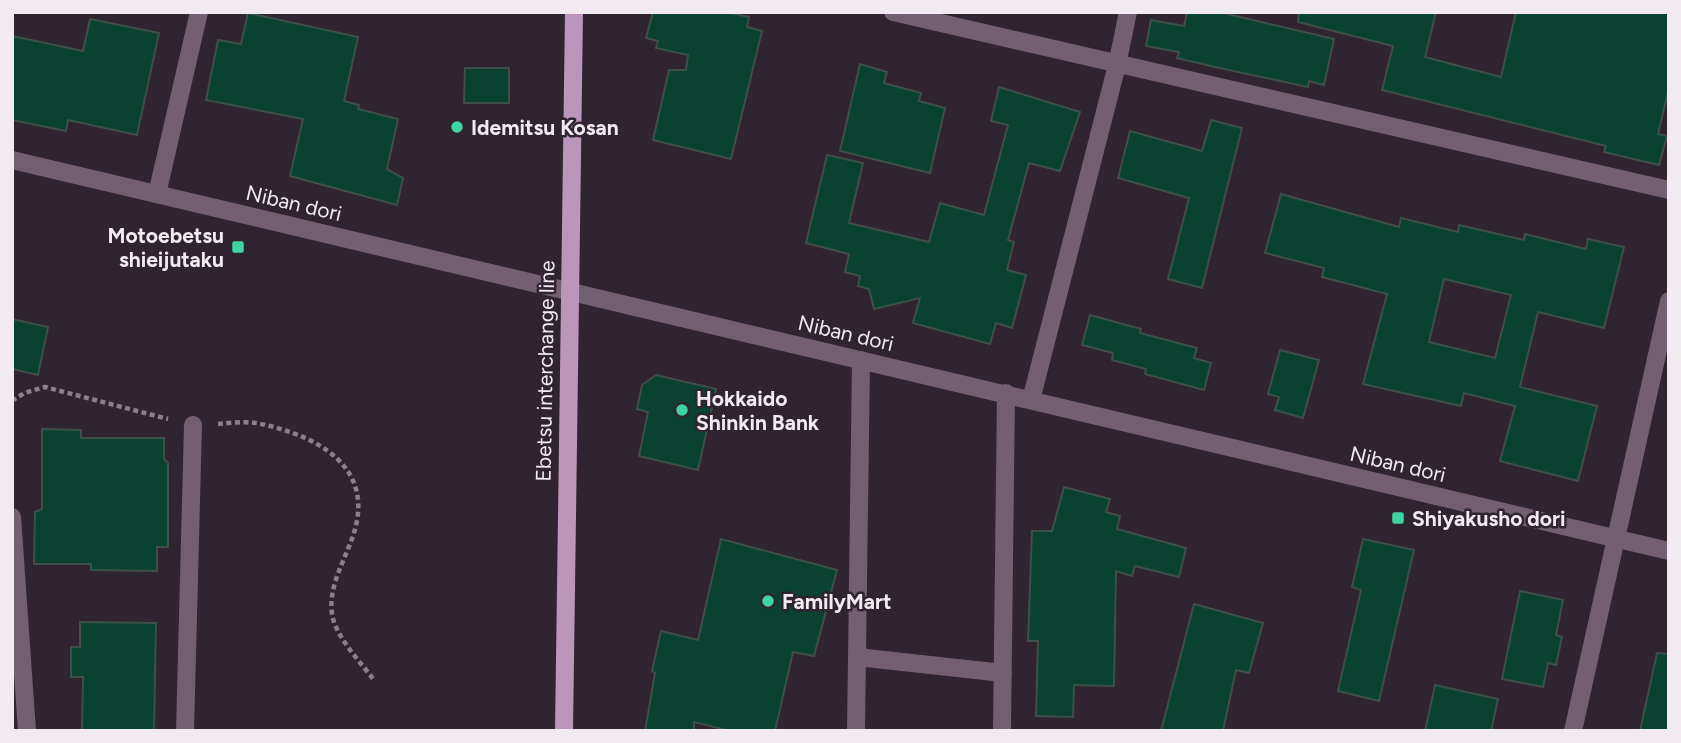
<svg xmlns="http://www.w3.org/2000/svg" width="1681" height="743" viewBox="0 0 1681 743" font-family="Figtree,sans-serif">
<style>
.building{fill:#094230;stroke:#3e4f47;stroke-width:2;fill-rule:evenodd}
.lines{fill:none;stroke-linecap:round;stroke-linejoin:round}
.path{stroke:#8b818a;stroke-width:4.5;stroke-dasharray:5 3.5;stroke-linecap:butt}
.minor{stroke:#725f71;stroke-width:18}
.major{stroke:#bc95ba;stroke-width:18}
.poi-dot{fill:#40d4a2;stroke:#2f242f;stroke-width:2.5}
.labels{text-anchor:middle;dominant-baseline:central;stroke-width:5;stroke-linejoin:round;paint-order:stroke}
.poi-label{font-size:21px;font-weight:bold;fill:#f2eaf1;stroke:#2f242f;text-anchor:start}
.street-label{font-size:21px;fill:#f2eaf1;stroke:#2f242f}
</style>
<rect width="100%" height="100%" fill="#2f242f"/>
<g class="building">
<polygon points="653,12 726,12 749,17 747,27 762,31 731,159 653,140 669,70 686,70 688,55 656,48 658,41 646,38"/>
<polygon points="1187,12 1219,12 1334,39 1324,85 1309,81 1308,87 1215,67 1177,58 1179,52 1146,46 1151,20 1184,26"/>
<polygon points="1299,12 1436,12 1425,57 1501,77 1516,12 1669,12 1669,88 1658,134 1667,136 1659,165 1604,152 1606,146 1382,90 1393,46 1298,22"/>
<polygon points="248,13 358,37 344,101 359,105 358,109 398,119 387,169 403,178 397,205 290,176 303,119 206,100 218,40 241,44"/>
<polygon points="90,19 159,33 137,135 68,120 66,131 12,120 12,36 83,51"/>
<polygon points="860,64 887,72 884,83 921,93 919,101 945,108 930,173 840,151"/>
<polygon points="465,68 509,68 509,103 464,103"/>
<polygon points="999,87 1080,112 1060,171 1029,163 1008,240 1014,242 1007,270 1026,275 1012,328 996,323 990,344 913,323 920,298 874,309 869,289 858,286 860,276 845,272 849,254 806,243 827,155 863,163 849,223 929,242 940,203 984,215 1008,125 991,121"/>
<polygon points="1211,120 1242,128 1202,288 1168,279 1189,198 1118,178 1130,131 1202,151"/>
<path d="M1281 194 1399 227 1401 218 1458 232 1459 225 1524 240 1525 234 1586 249 1588 239 1624 247 1604 328 1538 312 1520 387 1597 406 1578 481 1500 461 1515 406 1464 393 1461 406 1363 384 1387 294 1322 277 1324 268 1265 253ZM1444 279 1511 295 1495 358 1429 342Z"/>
<polygon points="1090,315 1141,329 1140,333 1197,348 1194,358 1211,363 1204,390 1145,374 1146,369 1112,360 1113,353 1082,345"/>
<polygon points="12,319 48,327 38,375 12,369"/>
<polygon points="1280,350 1319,360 1303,418 1275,410 1279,397 1268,394"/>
<polygon points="656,375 716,389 698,470 639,456 648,412 637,409 642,385"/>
<polygon points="42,429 81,430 81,438 164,438 164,459 168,463 168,547 157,547 157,571 91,570 91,564 34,564 35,512 42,509"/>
<polygon points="1064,487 1110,499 1106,512 1120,516 1117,529 1186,548 1179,577 1135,566 1132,576 1116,571 1114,686 1074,685 1073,717 1036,716 1038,641 1028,641 1032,531 1052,531"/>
<polygon points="721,539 837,570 814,656 793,652 775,731 730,731 694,722 694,731 645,731 655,673 652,671 661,631 698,640"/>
<polygon points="1363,539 1414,550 1379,701 1338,691 1361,590 1352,587"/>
<polygon points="1520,591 1563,600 1556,635 1562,637 1556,665 1548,663 1543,687 1502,679"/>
<polygon points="1194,604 1263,623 1249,673 1236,670 1223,731 1161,731"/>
<polygon points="80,622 156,623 154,731 82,731 83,677 71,677 71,647 80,647"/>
<polygon points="1657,653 1669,654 1669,731 1640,731"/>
<polygon points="1435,685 1498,699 1491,731 1425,731"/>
</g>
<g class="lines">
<g class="path">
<polyline points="12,401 24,393 45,387 168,419"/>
<path d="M218 424C230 423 244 421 256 423 303 432 363 456 358 513 355 550 322 585 334 622 341 642 361 663 374 680"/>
</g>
<g class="minor">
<polyline points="893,12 1669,190"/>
<polyline points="12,160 1669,551"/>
<polyline points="157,194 199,12"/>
<polyline points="1031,400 1117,65 1128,12"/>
<polyline points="12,517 27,731"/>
<polyline points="857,657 1003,673"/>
<polyline points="185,731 193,425"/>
<polyline points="856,731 861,360"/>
<polyline points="1002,731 1006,393"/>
<polyline points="1573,731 1669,301"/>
</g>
<polyline class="major" points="564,731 574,12"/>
</g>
<g class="poi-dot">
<circle cx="457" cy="127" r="7"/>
<rect x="231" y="240" width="14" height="14" rx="3.5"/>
<circle cx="682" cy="410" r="7"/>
<rect x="1391" y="511" width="14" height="14" rx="3.5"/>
<circle cx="768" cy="601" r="7"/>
</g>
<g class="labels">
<g class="poi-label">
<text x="471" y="127">Idemitsu Kosan</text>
<text x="224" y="235" text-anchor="end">Motoebetsu<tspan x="224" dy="24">shieijutaku</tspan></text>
<text x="696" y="398">Hokkaido<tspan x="696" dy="24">Shinkin Bank</tspan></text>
<text x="1412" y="518">Shiyakusho dori</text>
<text x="782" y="601">FamilyMart</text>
</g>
<g class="street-label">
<text transform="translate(294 203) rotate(13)">Niban dori</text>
<text transform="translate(846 333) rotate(13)">Niban dori</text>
<text transform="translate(545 371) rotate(-89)">Ebetsu interchange line</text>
<text transform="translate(1398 464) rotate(13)">Niban dori</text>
</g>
</g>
<rect width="1681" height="743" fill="none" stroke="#f2eaf1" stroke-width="28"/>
</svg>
